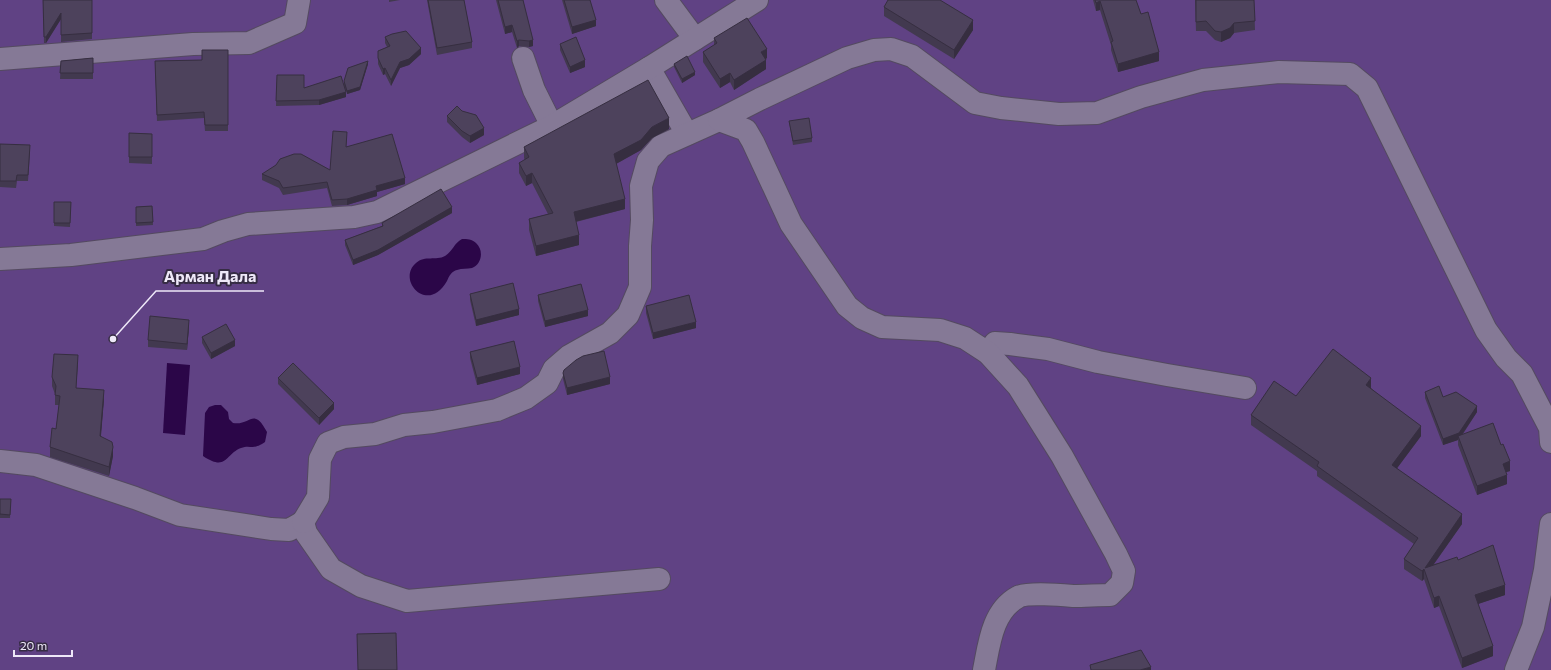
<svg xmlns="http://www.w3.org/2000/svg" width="1551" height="670" viewBox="0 0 1551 670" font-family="Commissioner,sans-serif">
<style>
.green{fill:#604284}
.water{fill:#2b0648}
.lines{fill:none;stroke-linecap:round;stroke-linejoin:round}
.minor-casing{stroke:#544a60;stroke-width:24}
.minor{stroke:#857996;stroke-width:22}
.wall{fill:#42394f}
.shaded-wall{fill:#362e40}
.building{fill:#4d425c;stroke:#362e40}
.leader{fill:none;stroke:#eee8f8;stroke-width:1.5}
.callout-dot{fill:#eee8f8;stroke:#362c44;stroke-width:1.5}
.callout-label{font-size:16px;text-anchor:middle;font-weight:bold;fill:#eee8f8;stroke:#362c44;stroke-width:4;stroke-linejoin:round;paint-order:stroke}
</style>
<rect width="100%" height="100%" fill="#362c44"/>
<rect class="green" x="0" y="0" width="1551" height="670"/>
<g class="water">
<path d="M462 239C467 239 472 239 476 243 484 250 482 264 472 268 467 269 462 268 457 270 452 271 449 276 447 281 428 315 396 280 416 263 425 255 436 261 445 256 453 251 454 243 462 239Z"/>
<polygon points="167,363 190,365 185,435 163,433"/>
<path d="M215 405H221L228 412 229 419 233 423C251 426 253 406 267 432L265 442C252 451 251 444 241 448 225 454 227 472 203 456L205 413 209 407Z"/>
</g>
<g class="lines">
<g class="minor-casing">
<g id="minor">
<polyline points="666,0 695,39"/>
<polyline points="523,58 534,90 552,126"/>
<polyline points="0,59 193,44 249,43 295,23 299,0"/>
<polyline points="649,68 687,134"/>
<polyline points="0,259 71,255 203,239 223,231 248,224 354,217 377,212 552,126 649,68 757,0"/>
<polyline points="988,353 995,343 1010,344 1048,349 1098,362 1167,375 1245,388"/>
<polyline points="0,461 36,465 135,498 180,515 271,529 289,530 303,522 306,533 331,569 361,586 407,601 659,579"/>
<polyline points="303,522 318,497 320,459 328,443 344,437 375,434 404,425 433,422 497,410 526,398 547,383 554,369 569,356 610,333 628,315 640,287 640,246 642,220 641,186 648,161 661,146 719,120"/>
<path d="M984 670C989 645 992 611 1018 597 1026 592 1062 595 1073 596 1085 596 1098 595 1110 595L1122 583 1124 571 1116 554 1062 456 1018 386 988 353 965 338 940 330 882 327 862 318 847 306 791 224 753 142 746 130 719 120 760 99 847 58 874 50 891 49 912 56 975 103 1001 108 1059 114 1097 113 1141 97 1203 80 1279 72 1350 74 1367 88 1486 330 1506 358 1522 374 1550 428 1551 442"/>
<polyline points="1516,670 1533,627 1545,570 1551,524"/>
</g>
</g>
<use href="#minor" class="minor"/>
</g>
<g class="wall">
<polygon points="43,0 92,0 92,39 61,42 61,19 46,43 44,43"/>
<polygon points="389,0 400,0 389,2"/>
<polygon points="427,0 464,0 472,42 472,48 437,55"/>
<polygon points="496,0 523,0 533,46 529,47 519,46 517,48 512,32 505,34"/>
<polygon points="562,0 590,0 596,26 572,34"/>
<polygon points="1093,0 1136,0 1141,14 1159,61 1118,72 1111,50 1111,45 1100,10 1096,11"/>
<polygon points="1195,0 1254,0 1255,30 1234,33 1230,38 1221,42 1215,40 1206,31 1196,31"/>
<polygon points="884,7 973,30 954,59 884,16"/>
<polygon points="385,37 421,54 409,65 400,68 391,86 385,74 383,75 378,64 378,51 387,47 385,43"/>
<polygon points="714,38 767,58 765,59 766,69 734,90 730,82 720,88 703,62 703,52 714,46"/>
<polygon points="560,44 585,67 570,73 560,50"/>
<polygon points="228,50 228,131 205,131 204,118 157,121 155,61 202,60"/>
<polygon points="93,58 93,79 60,79 61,61"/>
<polygon points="368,64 360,90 347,94 345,88 346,97 319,105 276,106 277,75 304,88 344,84 344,81"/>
<polygon points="674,64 695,75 682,83 674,67"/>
<polygon points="447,116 484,135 470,143 462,137 447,122"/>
<polygon points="789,121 812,138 812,142 793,145"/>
<polygon points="669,129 652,138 641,150 616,164 625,209 576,222 579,245 536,256 529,230 529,219 548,214 532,183 526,186 519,173 519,163 525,160 524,158 524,147"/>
<polygon points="129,133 152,134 152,164 129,163"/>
<polygon points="347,138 346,147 405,184 377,192 377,196 347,205 332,206 327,188 283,195 279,188 262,180 262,174 330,170"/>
<polygon points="0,144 30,152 28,181 17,181 16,188 0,187"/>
<polygon points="54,202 71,202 70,227 54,226"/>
<polygon points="152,206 153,225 136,226 136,207"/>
<polygon points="452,213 378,255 353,265 345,245 345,240 382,226 382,223"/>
<polygon points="470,294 519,315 476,326 470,300"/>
<polygon points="538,295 588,316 545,327 538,301"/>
<polygon points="646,306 696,328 653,339 646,313"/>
<polygon points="189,326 187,350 148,347 148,340"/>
<polygon points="202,337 235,346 211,359 202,343"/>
<polygon points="470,352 520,374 477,385 470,358"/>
<polygon points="78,365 76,388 104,399 101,436 113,456 109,476 50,457 50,447 56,429 59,405 55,405 55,394 52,386 52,377"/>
<polygon points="563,373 610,384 567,395 563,379"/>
<polygon points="278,378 334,409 319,425 278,384"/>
<polygon points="1371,388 1421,436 1397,468 1462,524 1434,564 1458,560 1505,595 1478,604 1493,656 1462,668 1439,606 1434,608 1424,579 1422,581 1404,569 1404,559 1414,544 1317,476 1317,471 1251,425 1251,415 1296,396"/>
<polygon points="1425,392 1443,397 1477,412 1463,434 1510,471 1506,472 1507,484 1477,495 1458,445 1458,440 1443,445 1425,398"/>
<polygon points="0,499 11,499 10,518 0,518"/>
</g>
<g class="shaded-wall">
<polygon points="1100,1 1100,10 1096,11 1096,3"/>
<polygon points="61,13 61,19 46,43 46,37"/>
<polygon points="596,20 596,26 572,34 572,27"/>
<polygon points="973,20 973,30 954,59 954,50"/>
<polygon points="1234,23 1234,33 1230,38 1221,42 1221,32"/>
<polygon points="512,25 512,32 505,34 505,27"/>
<polygon points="519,40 519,46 517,48 517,41"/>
<polygon points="533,40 533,46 529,47 529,41"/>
<polygon points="421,48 421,54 409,65 400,68 391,86 391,80 400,62"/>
<polygon points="767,49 767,58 761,62 761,52"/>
<polygon points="1159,52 1159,61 1118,72 1118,64"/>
<polygon points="585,60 585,67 570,73 570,67"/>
<polygon points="766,60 766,69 734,90 734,80"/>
<polygon points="368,61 368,64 360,90 347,94 347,91"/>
<polygon points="385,68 385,74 383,75 383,69"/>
<polygon points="695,72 695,75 682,83 682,79"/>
<polygon points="730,73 730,82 720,88 720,79"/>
<polygon points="346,92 346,97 319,105 319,100"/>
<polygon points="669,118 669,129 652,138 641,150 614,165 614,154 652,127"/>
<polygon points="484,128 484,135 470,143 470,136"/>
<polygon points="532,173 532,183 526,186 526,176"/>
<polygon points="405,178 405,184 377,192 377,196 347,205 347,199 376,186"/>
<polygon points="625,199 625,209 574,222 574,212"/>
<polygon points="452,207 452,213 378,255 353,265 353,260"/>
<polygon points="579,235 579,245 536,256 536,246"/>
<polygon points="519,309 519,315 476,326 476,320"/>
<polygon points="588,310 588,316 545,327 545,321"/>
<polygon points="189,320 189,326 187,350 187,344"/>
<polygon points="696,322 696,328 653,339 653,333"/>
<polygon points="235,340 235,346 211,359 211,353"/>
<polygon points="520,367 520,374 477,385 477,378"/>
<polygon points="610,377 610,384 567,395 567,388"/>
<polygon points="1371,378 1371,388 1366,395 1366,385"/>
<polygon points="104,390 104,399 100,445 100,436"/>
<polygon points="334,403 334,409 319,425 319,418"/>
<polygon points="1477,406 1477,412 1459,439 1458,436 1458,440 1443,445 1443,439"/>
<polygon points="1421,426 1421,436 1392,475 1392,465"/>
<polygon points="113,447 113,456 109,476 109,467"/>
<polygon points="1510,461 1510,471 1503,473 1503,464"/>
<polygon points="1507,475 1507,484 1477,495 1477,486"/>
<polygon points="1462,514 1462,524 1426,575 1425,568"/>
<polygon points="1424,569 1424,579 1422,581 1422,571"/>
<polygon points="1505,585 1505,595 1475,605 1475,595"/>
<polygon points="1439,596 1439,606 1434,608 1434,598"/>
<polygon points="1493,646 1493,656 1462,668 1462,658"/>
<polygon points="1151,667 1151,670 1140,670"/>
</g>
<g class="building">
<polygon points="43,0 92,0 92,33 61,35 61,13 46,37 44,37"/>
<polygon points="428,0 464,0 472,42 437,48"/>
<polygon points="498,0 523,0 533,40 529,41 519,40 517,41 512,25 505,27"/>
<polygon points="564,0 590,0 596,20 572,27"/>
<polygon points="888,0 940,0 973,20 954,50 884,7"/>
<polygon points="1095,0 1136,0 1141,14 1148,12 1159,52 1118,64 1111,42 1113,41 1100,1 1096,3"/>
<polygon points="1196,0 1254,0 1255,21 1234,23 1230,28 1221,32 1215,31 1206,21 1196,22"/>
<polygon points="747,18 767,49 761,52 766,60 734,80 730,73 720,79 703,52 717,43 714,38"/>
<polygon points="406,31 421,48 409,59 400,62 391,80 385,68 383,69 378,58 378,51 390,46 385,37 392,34"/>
<polygon points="576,37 585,60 570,67 560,44"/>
<polygon points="202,50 228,50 228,125 205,125 204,112 157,115 155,61 202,60"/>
<polygon points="687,56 695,72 682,79 674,64"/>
<polygon points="93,58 93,73 60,73 61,61"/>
<polygon points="368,61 360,87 347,91 344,81 348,68"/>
<polygon points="277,75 304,75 304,88 341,76 346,92 319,100 276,101"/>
<polygon points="648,80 669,118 652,127 641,140 614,154 625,199 574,212 579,235 536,246 529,219 553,213 532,173 526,176 519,163 529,157 524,147"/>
<polygon points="457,106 462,111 476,115 484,128 470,136 462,131 447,116"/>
<polygon points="809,118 812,138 793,141 789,121"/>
<polygon points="333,131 347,132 346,147 392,134 405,178 376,186 377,190 347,199 332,200 327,182 283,188 279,181 262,174 276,165 280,159 294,154 301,154 330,170"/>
<polygon points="129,133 152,134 152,157 129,157"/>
<polygon points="0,144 30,145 28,175 17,175 16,181 0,181"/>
<polygon points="441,189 452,207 378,250 353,260 345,240 383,226 382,223"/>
<polygon points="54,202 71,202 70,223 54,223"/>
<polygon points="152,206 153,222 136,223 136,207"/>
<polygon points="513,283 519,309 476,320 470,294"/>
<polygon points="581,284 588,310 545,321 538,295"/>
<polygon points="689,295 696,322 653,333 646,306"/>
<polygon points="150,316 189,320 187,344 148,340"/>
<polygon points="226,324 235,340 211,353 202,337"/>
<polygon points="514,341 520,367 477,378 470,352"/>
<polygon points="1333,349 1371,378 1366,385 1421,426 1392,465 1462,514 1425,568 1457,557 1458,560 1493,545 1505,585 1475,595 1493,646 1462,658 1439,596 1434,598 1424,569 1422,571 1404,559 1418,538 1317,466 1319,462 1251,415 1274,381 1296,396"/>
<polygon points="604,351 610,377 567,388 563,373 564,370 576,360 583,356"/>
<polygon points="54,354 78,355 76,388 104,390 100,436 112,442 113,447 109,467 50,447 52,428 56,429 60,396 55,395 56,386 52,377"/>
<polygon points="293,363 334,403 319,418 278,378"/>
<polygon points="1439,386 1443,397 1456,392 1477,406 1459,433 1443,439 1425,392"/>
<polygon points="1493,423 1501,445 1503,444 1510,461 1503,464 1507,475 1477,486 1458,436"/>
<polygon points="0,499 11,499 10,515 0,514"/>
<polygon points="396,633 397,670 358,670 357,634"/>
<polygon points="1141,650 1151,667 1140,670 1091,670 1090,665"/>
</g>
<path class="leader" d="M113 339L156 291H264"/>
<circle class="callout-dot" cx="113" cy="339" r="4"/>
<g class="callout-label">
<text x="210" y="282">Арман Дала</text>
</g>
<path d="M14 650v6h58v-6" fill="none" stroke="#eee8f8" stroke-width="2"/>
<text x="20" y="650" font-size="12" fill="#eee8f8" stroke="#362c44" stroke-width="3" paint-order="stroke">20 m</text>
</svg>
